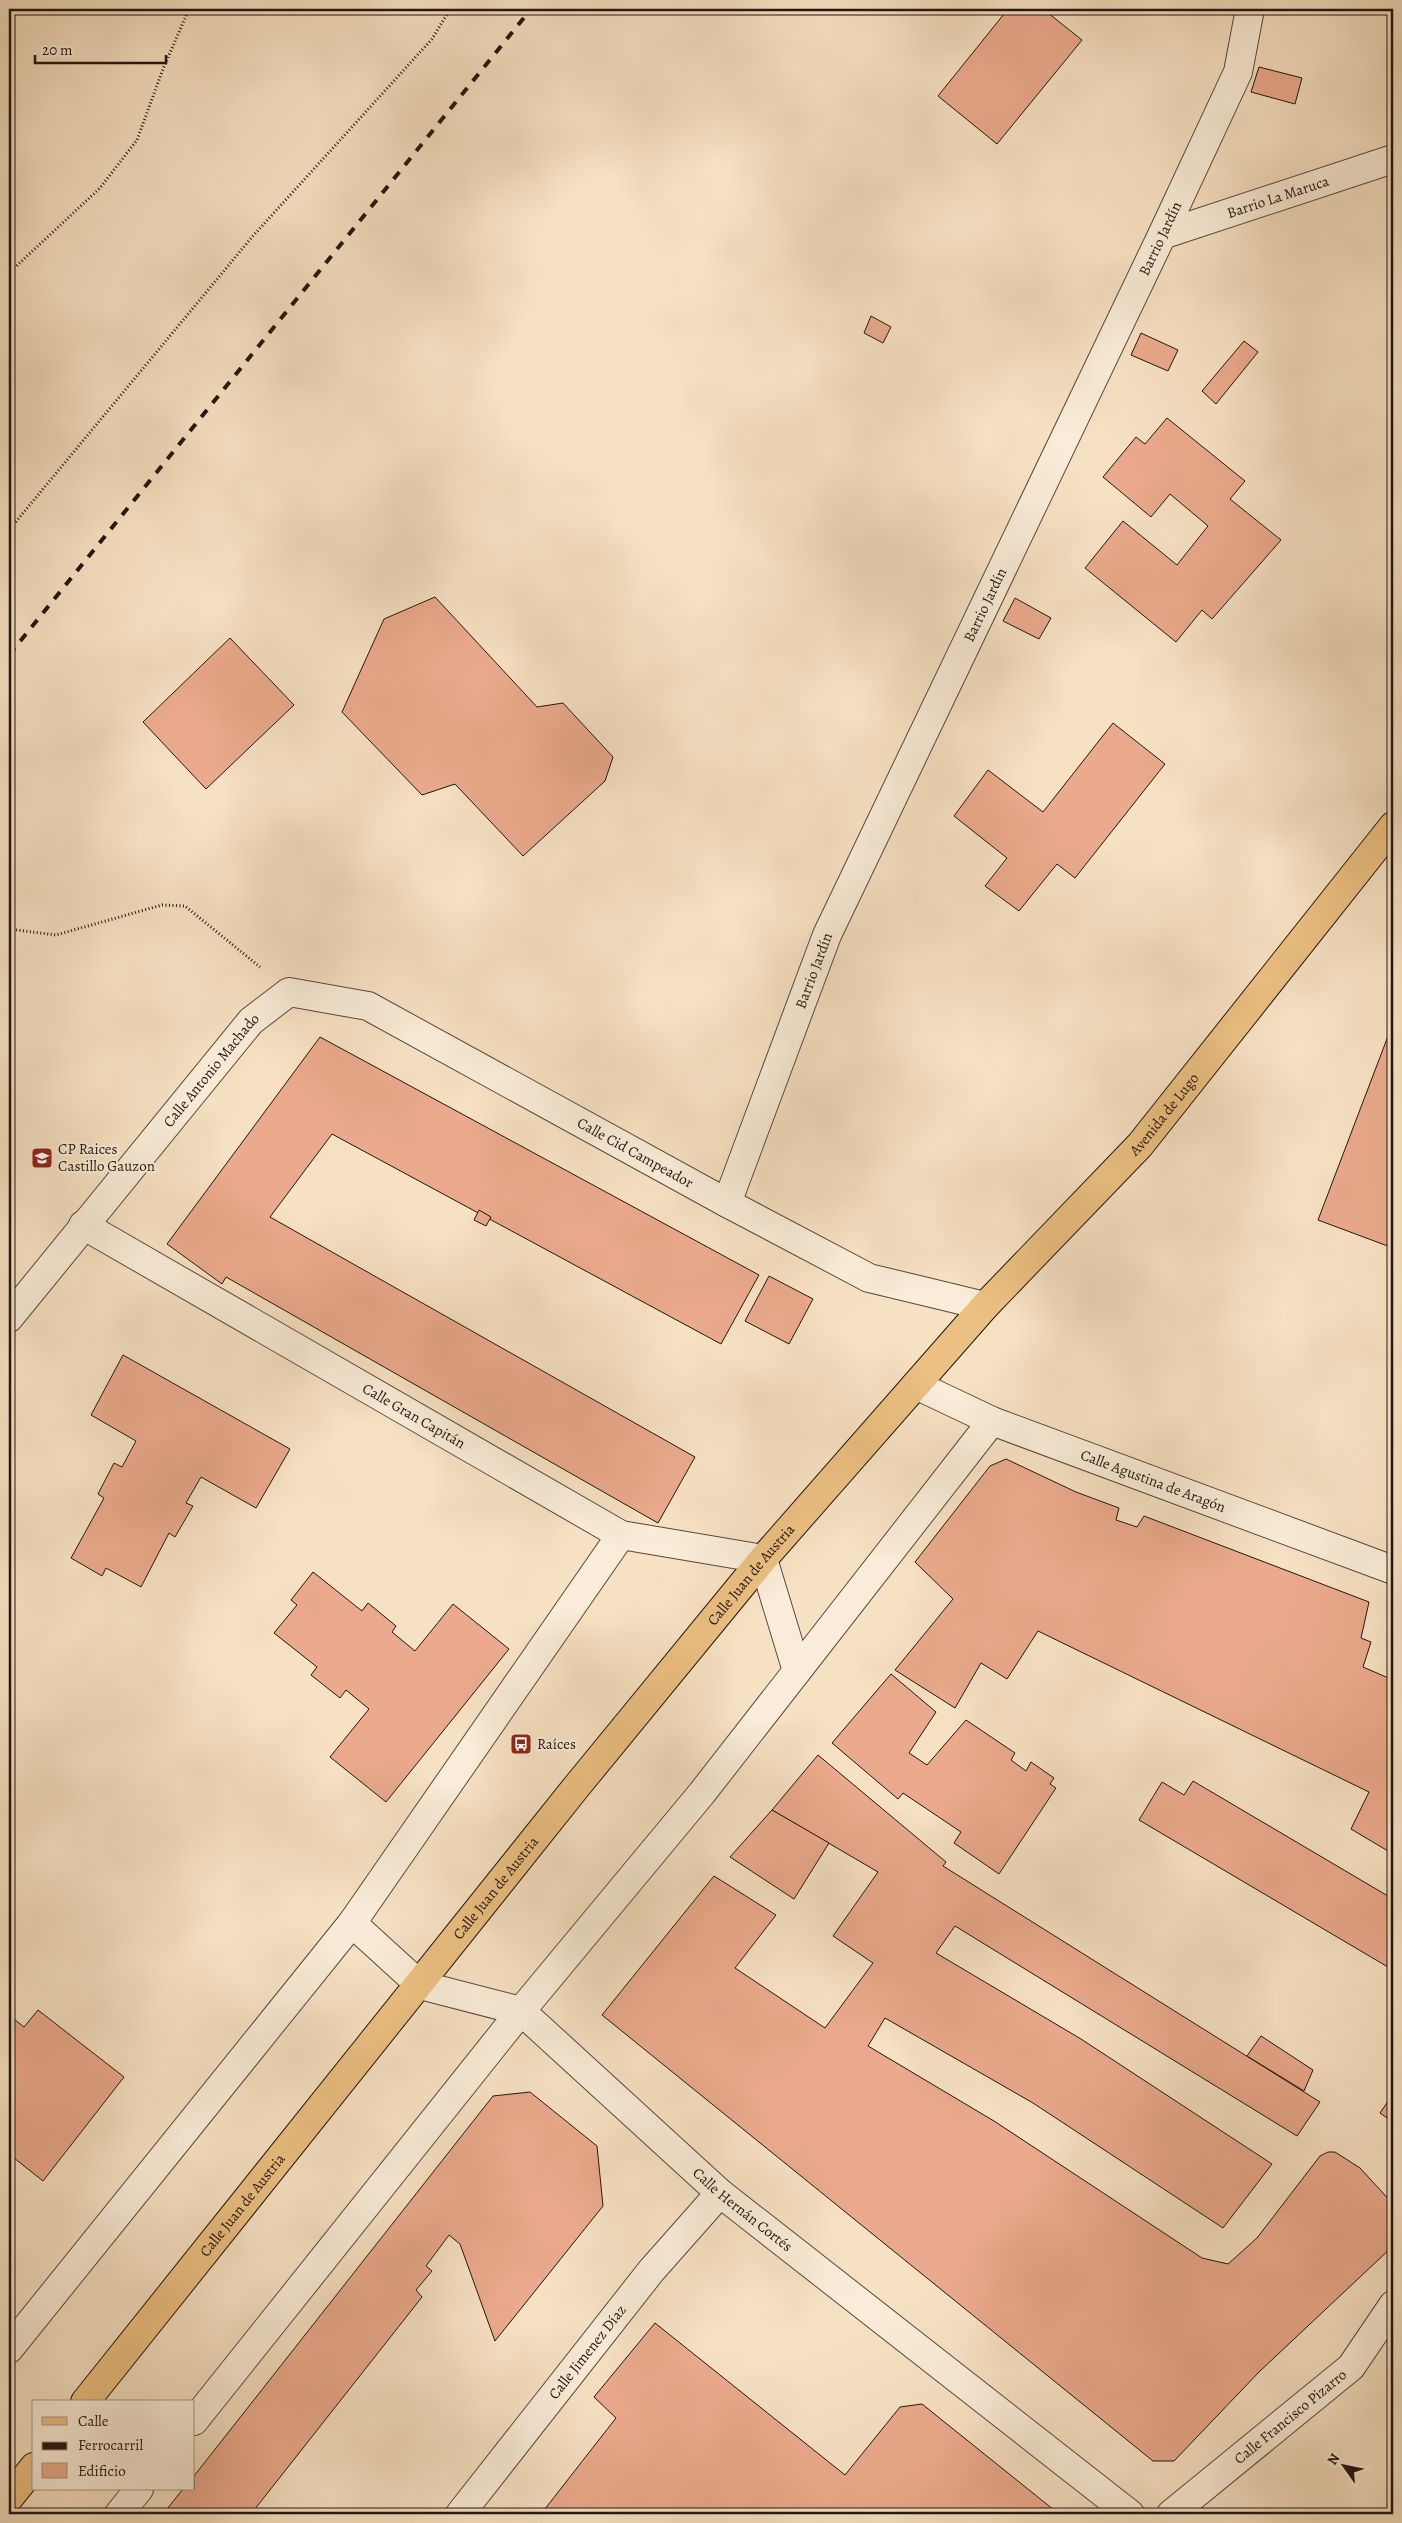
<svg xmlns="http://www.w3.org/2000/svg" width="1402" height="2523" viewBox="0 0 1402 2523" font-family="Alegreya,serif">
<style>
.building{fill:#ebaa8d;stroke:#211610}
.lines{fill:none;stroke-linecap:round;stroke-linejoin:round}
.minor-casing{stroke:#56493d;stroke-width:30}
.primary-casing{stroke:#211610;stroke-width:30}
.path{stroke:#211610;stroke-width:3;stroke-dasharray:1 2.5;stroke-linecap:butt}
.minor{stroke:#faecd8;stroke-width:28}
.primary{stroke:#ecc082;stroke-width:28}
.rail{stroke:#211610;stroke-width:4;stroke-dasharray:9 9;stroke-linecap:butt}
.labels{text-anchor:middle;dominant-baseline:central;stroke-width:4;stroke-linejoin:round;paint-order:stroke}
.street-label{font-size:15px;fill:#211610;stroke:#faecd8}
.poi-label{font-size:15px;fill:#211610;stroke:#faecd8;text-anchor:start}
</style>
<rect width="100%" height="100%" fill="#f7e1c3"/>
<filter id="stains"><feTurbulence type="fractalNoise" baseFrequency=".004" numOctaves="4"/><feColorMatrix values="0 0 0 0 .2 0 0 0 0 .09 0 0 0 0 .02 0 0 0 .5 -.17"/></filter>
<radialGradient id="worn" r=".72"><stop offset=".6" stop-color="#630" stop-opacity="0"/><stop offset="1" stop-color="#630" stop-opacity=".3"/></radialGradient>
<g class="building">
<polygon points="1008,9 1043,9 1082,40 997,144 938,96"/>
<polygon points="1259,67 1302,78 1295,104 1251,92"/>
<polygon points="871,316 891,327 883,343 864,333"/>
<polygon points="1141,333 1178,350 1168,371 1131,355"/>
<polygon points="1244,341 1258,352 1216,404 1202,391"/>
<polygon points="1167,418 1245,481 1230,499 1281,540 1212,619 1202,610 1176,642 1085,568 1123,521 1177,565 1208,526 1170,494 1151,517 1103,477 1136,437 1145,444"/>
<polygon points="435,597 537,707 563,703 613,757 605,781 523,856 455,784 422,795 342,712 384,619"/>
<polygon points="1015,598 1051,618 1039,639 1003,621"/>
<polygon points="230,638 294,705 206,789 143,722"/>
<polygon points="1113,723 1165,764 1075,878 1057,864 1019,911 985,886 1007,858 954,816 988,770 1043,812"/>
<polygon points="1393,1023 1393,1248 1318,1220"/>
<polygon points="320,1037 759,1275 721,1344 332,1134 270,1217 695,1457 658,1523 226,1277 222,1284 167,1244"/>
<polygon points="479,1210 491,1217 486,1226 474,1220"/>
<polygon points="769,1276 813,1299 789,1344 745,1321"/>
<polygon points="123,1355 290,1449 256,1508 201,1477 186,1503 193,1506 175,1537 169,1533 141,1587 106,1568 102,1576 71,1558 104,1498 98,1494 114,1463 122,1467 136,1441 91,1415"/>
<polygon points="1006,1459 1076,1492 1119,1508 1116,1520 1137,1527 1144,1516 1369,1602 1361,1638 1371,1642 1363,1667 1393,1680 1393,1854 1351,1829 1369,1792 1038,1631 1007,1679 981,1663 955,1708 895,1670 953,1599 915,1562 990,1466"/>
<polygon points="313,1572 362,1611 368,1603 396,1626 392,1632 415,1651 453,1604 509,1649 386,1802 330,1757 369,1709 346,1690 340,1698 311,1675 317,1667 274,1633 297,1605 291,1600"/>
<polygon points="891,1674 936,1712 909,1753 927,1765 966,1720 1015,1753 1011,1760 1026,1771 1031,1762 1054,1778 1050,1784 1056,1788 999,1874 954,1843 961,1832 903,1793 898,1799 832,1743"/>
<polygon points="818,1755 946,1862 943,1866 1320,2102 1297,2136 955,1926 936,1953 1081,2039 1272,2164 1223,2228 1033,2103 885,2018 868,2046 994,2121 1202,2258 1228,2264 1257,2238 1320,2156 1328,2152 1335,2152 1360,2168 1393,2204 1393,2246 1259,2372 1174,2461 1153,2461 602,2015 714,1876 776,1915 735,1968 825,2028 873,1963 833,1936 878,1872 772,1810"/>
<polygon points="1193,1781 1393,1899 1393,1970 1139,1820 1162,1782 1184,1795"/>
<polygon points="772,1810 829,1843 794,1899 730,1857"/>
<polygon points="38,2010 124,2077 43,2181 9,2154 9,2015 24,2027"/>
<polygon points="1261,2036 1313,2070 1304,2091 1247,2056"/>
<polygon points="530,2092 597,2146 603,2206 495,2341 460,2244 449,2235 426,2266 432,2271 416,2290 422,2297 251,2514 163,2514 183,2489 194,2489 194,2476 493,2096"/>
<polygon points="1393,2094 1393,2122 1380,2113"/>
<polygon points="655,2323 845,2475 900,2407 922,2404 1059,2514 541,2514 616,2418 594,2397"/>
</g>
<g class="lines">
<g class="minor-casing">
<g id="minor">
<path id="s1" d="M1162 235 1393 159"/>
<path id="s2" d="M727 1203 827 935 1162 235 1238 72 1250 9"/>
<path id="s3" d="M83 1225 621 1535 763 1559 797 1671"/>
<path id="s4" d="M9 1318 251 1021 289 992 368 1006 727 1203 869 1278 985 1306"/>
<path id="s5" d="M916 1385 992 1421 1393 1570"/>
<path id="s6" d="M352 1923 420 1985 521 2011 720 2193 1130 2514"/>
<polyline points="9,2349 352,1923 621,1535"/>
<polyline points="194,2421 521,2011 702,1793 992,1421"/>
<polyline points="119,2514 139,2489"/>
<path id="s7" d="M460 2514 651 2271 720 2193"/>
<path id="s8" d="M1171 2514 1351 2367 1393 2305"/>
</g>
</g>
<g class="primary-casing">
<g id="primary">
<path id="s9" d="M85 2402 577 1786 763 1559 985 1306 1140 1145 1393 826"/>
<polyline points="9,2498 34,2467"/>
</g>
</g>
<g class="path">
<polyline points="9,273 100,188 137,140 163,69 189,9"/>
<polyline points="9,530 252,237 432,39 450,9"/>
<polyline points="9,929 56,935 162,905 185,906 260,967"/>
</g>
<use href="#minor" class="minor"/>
<use href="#primary" class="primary"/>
<polyline class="rail" points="9,655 531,9"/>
</g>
<defs>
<g id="school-square" transform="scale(1.125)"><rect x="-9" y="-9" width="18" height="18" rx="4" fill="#8f2418" stroke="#faecd8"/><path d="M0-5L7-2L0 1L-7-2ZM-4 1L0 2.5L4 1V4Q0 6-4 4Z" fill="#fff"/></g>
<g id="bus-square" transform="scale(1.125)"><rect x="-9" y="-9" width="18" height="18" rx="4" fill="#8f2418" stroke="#faecd8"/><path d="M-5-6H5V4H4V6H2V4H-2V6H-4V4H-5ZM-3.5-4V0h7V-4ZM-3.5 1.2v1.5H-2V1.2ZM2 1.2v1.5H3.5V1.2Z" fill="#fff"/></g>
</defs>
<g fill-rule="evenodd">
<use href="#school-square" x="42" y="1158"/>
<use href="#bus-square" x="521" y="1744"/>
</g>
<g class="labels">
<g class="street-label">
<text stroke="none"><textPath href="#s1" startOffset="122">Barrio La Maruca</textPath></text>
<text stroke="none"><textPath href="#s2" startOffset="1058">Barrio Jardín</textPath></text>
<text stroke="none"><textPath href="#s2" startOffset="652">Barrio Jardín</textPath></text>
<text stroke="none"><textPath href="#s2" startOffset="248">Barrio Jardín</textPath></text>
<text stroke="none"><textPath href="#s4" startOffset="320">Calle Antonio Machado</textPath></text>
<text stroke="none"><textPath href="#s9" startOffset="1681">Avenida de Lugo</textPath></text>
<text stroke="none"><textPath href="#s4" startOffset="816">Calle Cid Campeador</textPath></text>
<text stroke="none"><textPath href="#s3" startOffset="382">Calle Gran Capitán</textPath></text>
<text stroke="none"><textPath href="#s5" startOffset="256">Calle Agustina de Aragón</textPath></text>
<text stroke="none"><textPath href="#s9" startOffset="1062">Calle Juan de Austria</textPath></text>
<text stroke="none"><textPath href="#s9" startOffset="658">Calle Juan de Austria</textPath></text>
<text stroke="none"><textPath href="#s9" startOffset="252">Calle Juan de Austria</textPath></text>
<text stroke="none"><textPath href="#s6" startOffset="494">Calle Hernán Cortés</textPath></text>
<text stroke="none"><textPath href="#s7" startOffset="206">Calle Jimenez Díaz</textPath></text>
<text stroke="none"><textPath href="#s8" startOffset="154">Calle Francisco Pizarro</textPath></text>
</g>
<g class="poi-label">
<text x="58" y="1149">CP Raices<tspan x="58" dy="17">Castillo Gauzon</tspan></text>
<text x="537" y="1744">Raíces</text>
</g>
</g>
<rect width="1402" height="2523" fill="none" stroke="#f7e1c3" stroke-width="30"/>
<rect x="10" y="10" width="1382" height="2503" fill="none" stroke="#211610" stroke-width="2.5"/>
<rect x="15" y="15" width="1372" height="2493" fill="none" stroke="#211610"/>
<rect x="32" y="2400" width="162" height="90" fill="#faecd8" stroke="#a39688"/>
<rect x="42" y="2417" width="25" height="8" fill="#ecc082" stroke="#a39688"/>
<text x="78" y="2426" font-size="15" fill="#211610">Calle</text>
<rect x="42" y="2442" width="25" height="8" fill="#211610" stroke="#a39688"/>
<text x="78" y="2450" font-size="15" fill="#211610">Ferrocarril</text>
<rect x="42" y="2463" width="25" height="15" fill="#ebaa8d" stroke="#a39688"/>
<text x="78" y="2476" font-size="15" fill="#211610">Edificio</text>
<g transform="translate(1344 2466) rotate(303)" stroke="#faecd8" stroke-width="4" paint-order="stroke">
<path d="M0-4L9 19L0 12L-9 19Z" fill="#211610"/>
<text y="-8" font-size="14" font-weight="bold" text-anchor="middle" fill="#211610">N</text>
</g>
<path d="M35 55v8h131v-8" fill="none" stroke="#211610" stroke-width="2.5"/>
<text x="42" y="55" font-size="15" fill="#211610" stroke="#faecd8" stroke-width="4" paint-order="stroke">20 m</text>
<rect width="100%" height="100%" filter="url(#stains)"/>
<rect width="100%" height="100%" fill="url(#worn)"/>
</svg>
